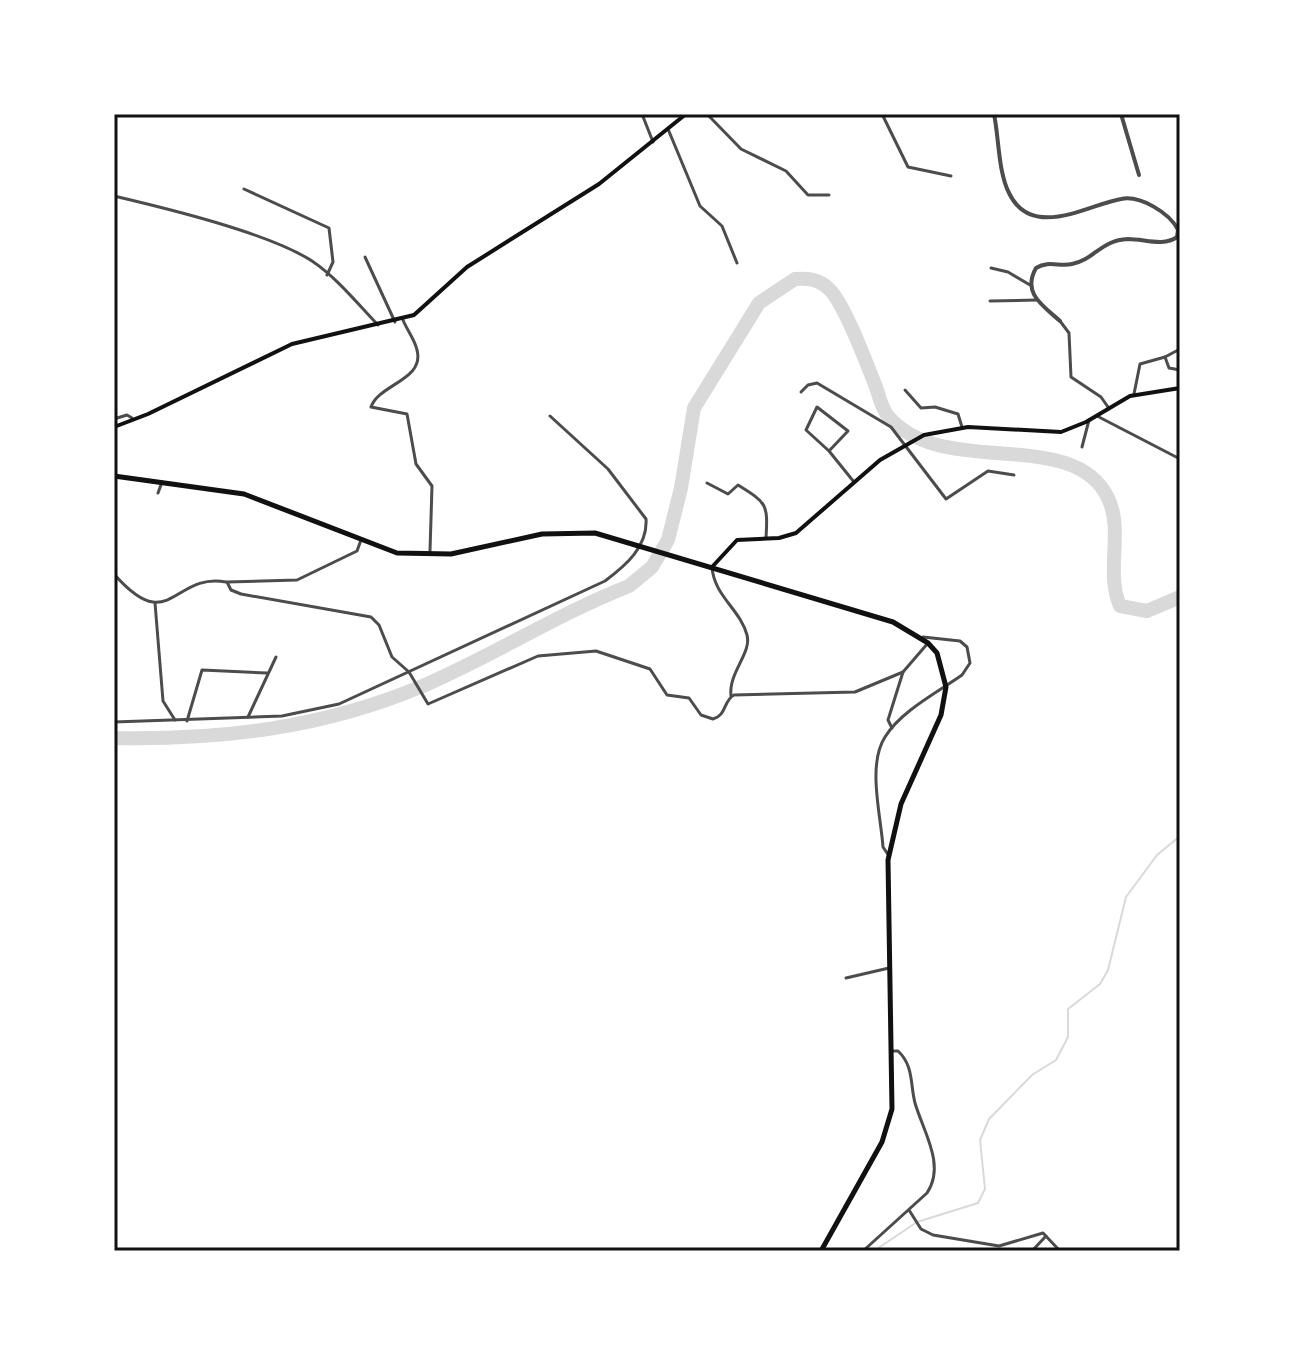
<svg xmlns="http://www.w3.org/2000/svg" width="1294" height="1365" viewBox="0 0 1294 1365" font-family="Figtree,sans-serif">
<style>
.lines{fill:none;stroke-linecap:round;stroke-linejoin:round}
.stream{stroke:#d9d9d9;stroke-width:2}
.river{stroke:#d9d9d9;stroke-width:14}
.minor{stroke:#4c4c4c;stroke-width:3}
.tertiary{stroke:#4c4c4c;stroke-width:4}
.secondary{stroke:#111;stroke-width:4}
.trunk{stroke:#111;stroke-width:5}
.neatline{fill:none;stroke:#111;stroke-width:3}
</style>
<rect width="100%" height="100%" fill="#fff"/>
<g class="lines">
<polyline class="stream" points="874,1251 917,1222 978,1203 985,1189 980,1140 989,1119 1032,1075 1056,1060 1068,1037 1068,1009 1100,984 1108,970 1126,897 1157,855 1180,836"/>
<path class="river" d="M114 738C222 740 324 728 425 685 494 655 558 614 629 586L652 567 668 540 681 488 694 408 759 303 795 279C808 278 819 279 829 289 845 304 867 365 876 387 879 396 882 409 888 416 941 480 1073 425 1108 498 1124 531 1105 572 1120 606L1147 611 1180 597"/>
<g class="minor">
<polyline points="642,114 653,142"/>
<polyline points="707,114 741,149 786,171 808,195 829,195"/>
<polyline points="882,114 908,167 951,176"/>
<polyline points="668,129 700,206 722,226 737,263"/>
<polyline points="244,189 329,228 333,262 327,275"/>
<path d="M114 196C165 208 269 233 312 261 336 277 357 303 378 325"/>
<polyline points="365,257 395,322"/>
<polyline points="991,268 1008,272 1030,285"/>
<polyline points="990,301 1037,300"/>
<path d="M403 320C407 330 415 340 417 350 425 380 379 384 371 407L407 414 416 464 432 486 430 551"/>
<polyline points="1060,321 1069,333 1071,377 1101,397 1108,407"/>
<polyline points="1165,357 1180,349"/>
<polyline points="905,390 921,408 935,407 958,414 962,427"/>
<polyline points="801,392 808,385 817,383 891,427 946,499 988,471 1014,475"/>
<polyline points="1134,394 1140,364 1165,357 1169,368 1180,370"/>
<polyline points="1097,416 1180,459"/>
<polyline points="114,419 127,415 132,418"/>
<polyline points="1082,447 1089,420"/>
<polyline points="829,451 848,431 817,407 806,430 829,451 854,482"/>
<path d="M707 483 728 494 738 485C767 503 768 504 766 538"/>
<polyline points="158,493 162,482"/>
<path d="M361 540 357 551 297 580 227 582 231 590 241 594 371 617 379 625 392 657 409 672 428 704 538 656 596 651 650 669 667 695 689 698 701 715 713 719C727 715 723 701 734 695L855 692 903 672 928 643"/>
<path d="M712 567C714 596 740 609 747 635 752 653 728 673 731 696"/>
<path d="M114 574C170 638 173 572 226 582"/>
<polyline points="155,603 163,701 175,720"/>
<polyline points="248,717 276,657"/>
<polyline points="187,721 202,670 267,673"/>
<path d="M114 722 282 716 339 704 605 581C625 566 648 547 646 519L608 469 550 416"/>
<polyline points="892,728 888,720 903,672"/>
<path d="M889 856 883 847C881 816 867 765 885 737 901 711 938 692 962 675L970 663 967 647 960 641 923 637"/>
<polyline points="846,978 889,968"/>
<polyline points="909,1210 921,1229 933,1235 999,1246 1043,1233 1060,1251"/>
<path d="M863 1251 927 1193C946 1165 923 1131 915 1103 910 1084 914 1066 898 1051H893"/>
<polyline points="1032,1251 1046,1236"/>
</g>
<g class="tertiary">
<path d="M994 114C999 138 998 171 1009 193 1032 241 1090 204 1121 199 1140 195 1170 213 1178 230L1177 237C1163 247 1145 239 1128 239 1101 240 1094 260 1072 264 1059 267 1049 260 1036 268 1022 293 1042 305 1060 321"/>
<polyline points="1121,114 1139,175"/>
</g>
<g class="secondary">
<polyline points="114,427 148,414 292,344 414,315 467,267 599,184 686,114"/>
<polyline points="712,567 737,540 779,538 796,533 880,460 924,435 968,427 1061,432 1086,422 1130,396 1180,388"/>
</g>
<polyline class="trunk" points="114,476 244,494 397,553 451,554 542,534 595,533 893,622 928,643 937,653 946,687 941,715 901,804 888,860 892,1109 882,1142 821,1251"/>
</g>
<rect width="1294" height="1365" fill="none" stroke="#ffffff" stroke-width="232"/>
<rect x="116" y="116" width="1062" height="1133" class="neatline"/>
</svg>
